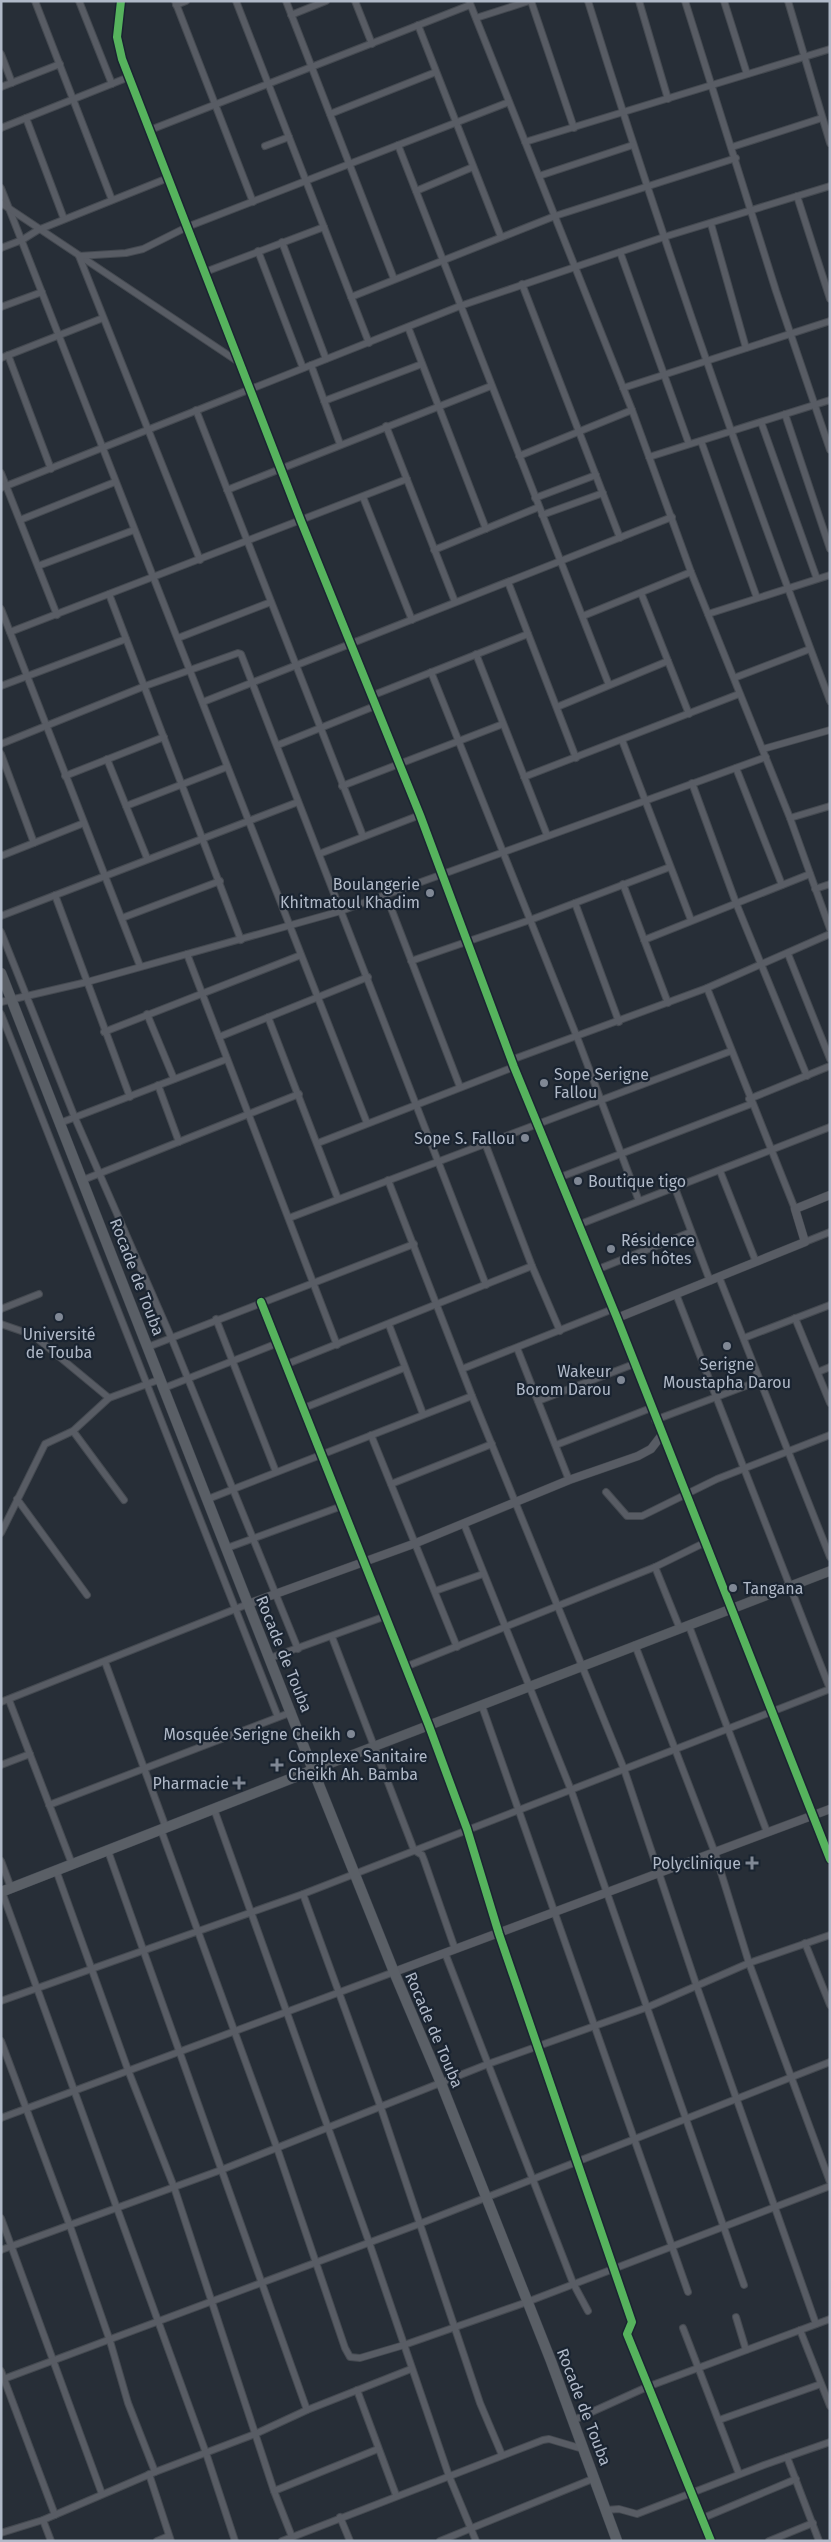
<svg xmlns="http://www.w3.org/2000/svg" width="831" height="2542" viewBox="0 0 831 2542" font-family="'Fira Sans',sans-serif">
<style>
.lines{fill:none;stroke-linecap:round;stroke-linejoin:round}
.minor-casing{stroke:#454a51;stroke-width:8}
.tertiary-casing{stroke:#454a51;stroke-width:9}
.secondary-casing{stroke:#454a51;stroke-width:10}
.primary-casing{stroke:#444a53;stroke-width:11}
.minor{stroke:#585c64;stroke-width:6}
.tertiary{stroke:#585c64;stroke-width:8}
.secondary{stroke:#565b62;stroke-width:9}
.primary{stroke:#5a5f66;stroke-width:10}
.cycleway-casing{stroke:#1a2431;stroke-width:11}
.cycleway{stroke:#56b35d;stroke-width:8}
.poi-dot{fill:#808895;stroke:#1a2431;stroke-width:2}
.labels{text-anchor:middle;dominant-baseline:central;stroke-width:4.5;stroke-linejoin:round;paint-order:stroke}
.poi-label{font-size:16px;fill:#b0b9c8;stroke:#1a2431;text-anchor:end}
.street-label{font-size:16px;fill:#b0b9c8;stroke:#1a2431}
</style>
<rect width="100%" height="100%" fill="#272e37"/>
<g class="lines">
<g class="minor-casing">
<g id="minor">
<polyline points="35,1 112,200"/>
<polyline points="79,1 112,84"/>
<polyline points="175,1 253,202"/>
<polyline points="236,1 369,343"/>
<polyline points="286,1 394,279"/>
<polyline points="355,1 372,44"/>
<polyline points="469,1 632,410 691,572 790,818 830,929"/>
<polyline points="531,1 574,128"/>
<path d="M588 1C661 237 743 470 830 701"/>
<polyline points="639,1 668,99"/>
<polyline points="685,1 776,291 830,450"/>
<polyline points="724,1 747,74"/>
<polyline points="788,1 830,143"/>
<polyline points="176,5 186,1"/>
<polyline points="291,15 326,1"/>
<polyline points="476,18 529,1"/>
<polyline points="418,25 501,237"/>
<polyline points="1,54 12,83"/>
<polyline points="1,87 60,64"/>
<polyline points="330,114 436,72"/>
<polyline points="26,118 64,219"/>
<polyline points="1,128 129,77"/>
<polyline points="150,130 470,5"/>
<polyline points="525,142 830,49"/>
<polyline points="398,145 609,685"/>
<polyline points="265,146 289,137"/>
<polyline points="732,147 822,118"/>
<polyline points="539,176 633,145"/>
<polyline points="1,188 367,1123"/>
<polyline points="416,191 473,167"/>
<polyline points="797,196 830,299"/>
<polyline points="1,203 240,363"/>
<polyline points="711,224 746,348"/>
<polyline points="282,242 326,359"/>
<polyline points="1,248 22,240 38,230 168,178"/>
<polyline points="258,251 303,368"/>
<polyline points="620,252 689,444"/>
<polyline points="205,272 324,227"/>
<polyline points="522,284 620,538"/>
<polyline points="351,297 555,216 736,158"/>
<polyline points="1,307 42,292"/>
<polyline points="408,327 486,529"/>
<polyline points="8,355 51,469"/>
<polyline points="1,358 103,318"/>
<polyline points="311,365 340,444"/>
<polyline points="623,388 830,321"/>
<polyline points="324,401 422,364"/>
<polyline points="196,410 363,836"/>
<polyline points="785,414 830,549"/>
<polyline points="761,422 817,579"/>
<polyline points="386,426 455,602"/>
<polyline points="701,441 757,598"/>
<polyline points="519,456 632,410"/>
<polyline points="649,457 830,400"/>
<polyline points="1,473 57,615"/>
<polyline points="1,488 460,306 664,237 830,186"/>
<polyline points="227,490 491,386"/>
<polyline points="363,497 412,620"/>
<polyline points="535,498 596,475"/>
<polyline points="542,515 603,493"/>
<polyline points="20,520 115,482"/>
<polyline points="434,550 539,507"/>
<polyline points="200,560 79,256 126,253 143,249 187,227 509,102"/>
<polyline points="38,566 134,530"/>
<polyline points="508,582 576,758"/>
<polyline points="641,593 689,714"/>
<polyline points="109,594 241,940"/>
<polyline points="1,609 140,966"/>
<polyline points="708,614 830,575"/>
<polyline points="583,616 691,572"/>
<polyline points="10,632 407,479"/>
<polyline points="178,638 271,602"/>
<polyline points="476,654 547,835"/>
<polyline points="431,672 577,1037 639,1201"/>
<polyline points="734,678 810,649"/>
<polyline points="1,686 126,639"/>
<polyline points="371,696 528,634"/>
<polyline points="203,702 672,517"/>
<polyline points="557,707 668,661"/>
<polyline points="622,740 691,920"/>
<polyline points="1,744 145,686 238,653 241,654 486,1285"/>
<polyline points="278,745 375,706"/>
<polyline points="763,749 830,730"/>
<polyline points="1,754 34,843"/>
<polyline points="107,759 147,858"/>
<polyline points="736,768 782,885"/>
<polyline points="65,776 164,737"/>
<polyline points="524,777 739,694"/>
<polyline points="692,783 736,903 807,1076"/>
<polyline points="342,786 503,724"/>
<polyline points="126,806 227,767"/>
<polyline points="790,818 830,806"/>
<polyline points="319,854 420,815"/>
<polyline points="1,856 84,823"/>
<polyline points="623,884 668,1003"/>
<polyline points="815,889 830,884"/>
<polyline points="55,895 130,1097"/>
<polyline points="386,895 460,1087"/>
<polyline points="575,903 619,1022"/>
<polyline points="1,916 298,802"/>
<polyline points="122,918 220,881"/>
<polyline points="1,932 75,1118 171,1337 298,1649"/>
<polyline points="644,940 810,874"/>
<polyline points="187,954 337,1345"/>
<polyline points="788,954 830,1059"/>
<polyline points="411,961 530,920 670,867"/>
<polyline points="707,988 795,1209"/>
<polyline points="1,1002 87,982 341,911 766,757"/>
<polyline points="1,1014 278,1717"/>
<polyline points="147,1014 174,1079"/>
<polyline points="268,1017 338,1199"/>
<polyline points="104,1032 301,955"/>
<polyline points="219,1037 368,977"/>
<polyline points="511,1060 707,988 830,934"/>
<polyline points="158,1085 179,1142"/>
<polyline points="749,1099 830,1066"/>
<polyline points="60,1123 227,1059"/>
<polyline points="318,1143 514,1067"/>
<polyline points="485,1143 532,1266 560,1331"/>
<polyline points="720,1171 756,1262"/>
<polyline points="558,1178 751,1104"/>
<polyline points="83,1180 299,1094"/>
<polyline points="388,1180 472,1396 624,1769 697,1987 816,2324"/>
<polyline points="675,1188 710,1281"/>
<polyline points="289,1218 731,1051"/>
<polyline points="578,1225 830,1127"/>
<polyline points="805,1242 830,1232"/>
<polyline points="596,1270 691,1232"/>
<polyline points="719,1277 830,1557"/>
<polyline points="676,1294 830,1689"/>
<polyline points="261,1302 429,1726 467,1829 499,1934 632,2322 627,2334 711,2541"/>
<polyline points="1,1309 39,1294"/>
<polyline points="795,1318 830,1403"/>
<polyline points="216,1319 276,1472"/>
<polyline points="1,1324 33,1335 109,1398"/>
<polyline points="389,1325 423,1414"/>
<polyline points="744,1338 830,1305"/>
<polyline points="148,1347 414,1244"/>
<polyline points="517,1348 569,1480"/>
<polyline points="287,1364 532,1266"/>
<polyline points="462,1369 613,1309"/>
<polyline points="818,1372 830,1367"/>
<polyline points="164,1388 278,1343"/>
<polyline points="538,1401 634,1364"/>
<polyline points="304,1408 404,1368"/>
<polyline points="655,1420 759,1381"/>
<polyline points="73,1431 124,1500"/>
<polyline points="371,1435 457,1647"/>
<polyline points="556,1445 651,1408"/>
<polyline points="391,1484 492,1444"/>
<polyline points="606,1492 627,1516 642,1516 717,1479 830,1435"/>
<polyline points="17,1499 87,1595"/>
<polyline points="208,1499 472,1396"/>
<polyline points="464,1524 571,1790 744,2285"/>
<polyline points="1,1533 45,1444 73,1431 109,1398 161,1379"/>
<polyline points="227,1548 342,1506"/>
<polyline points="655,1567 680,1629"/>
<polyline points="435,1591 483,1574"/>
<polyline points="689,1626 767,1832"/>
<polyline points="332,1637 414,1850 422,1855 424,1860 455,1949"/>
<polyline points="635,1645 715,1853 749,1963 830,2182"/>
<polyline points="270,1658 386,1616"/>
<polyline points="105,1662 166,1828"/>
<polyline points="405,1667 655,1567 706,1542"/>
<polyline points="9,1700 72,1864"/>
<polyline points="1,1702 248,1604"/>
<polyline points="482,1706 688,2292"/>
<polyline points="1,1765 30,1754"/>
<polyline points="49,1805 292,1712"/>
<polyline points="214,1809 369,2242 449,2476 476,2541"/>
<polyline points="161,1830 277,2148 345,2348 350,2357 360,2358 404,2345 527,2302 830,2186"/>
<polyline points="108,1851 307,2410"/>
<polyline points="1,1861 11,1888"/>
<polyline points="56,1870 128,2070 174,2187 274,2491 292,2537"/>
<polyline points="2,1892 206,2453 235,2541"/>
<polyline points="303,1894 381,2108 480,2403 502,2455"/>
<polyline points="805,1943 830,2005"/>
<polyline points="445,1953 573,2283 588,2311"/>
<polyline points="1,2001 303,1894 830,1689"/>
<polyline points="1,2041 70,2226 110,2341 128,2403 155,2472"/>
<polyline points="1,2118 394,1972"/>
<polyline points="1,2218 102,2494"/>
<polyline points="1,2250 221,2170 488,2064 648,2007 749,1963 830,1935"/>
<polyline points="736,2317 746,2350"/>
<polyline points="683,2328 739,2474"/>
<polyline points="800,2330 830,2406"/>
<polyline points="1,2371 55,2515"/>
<polyline points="1,2380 419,2224 830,2062"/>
<polyline points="357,2390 396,2495"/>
<polyline points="574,2420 647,2387 830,2319"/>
<polyline points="719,2420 821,2384"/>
<polyline points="787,2457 819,2541"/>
<polyline points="149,2474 171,2541"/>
<polyline points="274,2491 378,2449"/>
<polyline points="606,2510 619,2509 637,2514 764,2465 830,2442"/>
<polyline points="340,2517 350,2541"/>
<polyline points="703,2518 796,2479"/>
<polyline points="43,2520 51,2541"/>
<polyline points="1,2533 43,2520 155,2472 255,2434 307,2410 411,2369"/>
<polyline points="157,2541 169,2536"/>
<polyline points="282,2541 543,2440 549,2439 583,2449"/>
<polyline points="440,2541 595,2478"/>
<polyline points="769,2541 813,2523"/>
</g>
</g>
<g class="tertiary-casing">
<g id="tertiary">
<polyline points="121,1 117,37 122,59 301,521 420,815 514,1067 617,1318 830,1859"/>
<polyline points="617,1318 805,1242 795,1209 830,1195"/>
<polyline points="248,1604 416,1543 569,1480 638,1456 651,1449 661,1436"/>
<polyline points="394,1972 830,1809"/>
</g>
</g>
<g class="secondary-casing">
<polyline id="secondary" points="313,1770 830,1571"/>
</g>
<g class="primary-casing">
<g id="primary">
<polyline points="1,973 313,1770 394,1972 441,2083 551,2361 617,2541"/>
<polyline points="1,1892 313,1770"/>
</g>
</g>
<use href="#minor" class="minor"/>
<use href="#tertiary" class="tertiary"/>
<use href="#secondary" class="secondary"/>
<use href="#primary" class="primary"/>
<g class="cycleway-casing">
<g id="cycleway">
<polyline points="121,1 117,37 122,59 301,521 420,815 514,1067 617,1318 830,1859"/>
<polyline points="261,1302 429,1726 467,1829 499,1934 632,2322 627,2334 711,2541"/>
</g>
</g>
<use href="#cycleway" class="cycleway"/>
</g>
<g class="poi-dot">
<circle cx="430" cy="893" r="5"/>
<circle cx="544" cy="1083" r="5"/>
<circle cx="525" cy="1138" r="5"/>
<circle cx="578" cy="1181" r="5"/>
<circle cx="611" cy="1249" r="5"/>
<circle cx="59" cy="1317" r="5"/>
<circle cx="727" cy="1346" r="5"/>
<circle cx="621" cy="1380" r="5"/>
<circle cx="733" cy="1588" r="5"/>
<circle cx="351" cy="1734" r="5"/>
<path d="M274.5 1757.5h5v5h5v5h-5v5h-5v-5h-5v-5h5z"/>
<path d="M236.5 1775.5h5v5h5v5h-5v5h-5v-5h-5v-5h5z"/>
<path d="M749.5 1855.5h5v5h5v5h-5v5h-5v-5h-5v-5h5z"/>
</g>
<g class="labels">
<g class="poi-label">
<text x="420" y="884">Boulangerie<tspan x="420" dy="18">Khitmatoul Khadim</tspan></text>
<text x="554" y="1074" text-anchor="start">Sope Serigne<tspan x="554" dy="18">Fallou</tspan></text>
<text x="515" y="1138">Sope S. Fallou</text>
<text x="588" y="1181" text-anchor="start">Boutique tigo</text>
<text x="621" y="1240" text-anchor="start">Résidence<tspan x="621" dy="18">des hôtes</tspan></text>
<text x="59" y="1334" text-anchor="middle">Université<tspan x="59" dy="18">de Touba</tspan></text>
<text x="727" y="1364" text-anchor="middle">Serigne<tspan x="727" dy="18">Moustapha Darou</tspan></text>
<text x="611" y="1371">Wakeur<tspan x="611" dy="18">Borom Darou</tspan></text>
<text x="743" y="1588" text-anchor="start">Tangana</text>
<text x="341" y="1734">Mosquée Serigne Cheikh</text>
<text x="288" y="1756" text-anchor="start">Complexe Sanitaire<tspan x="288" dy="18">Cheikh Ah. Bamba</tspan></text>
<text x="229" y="1783">Pharmacie</text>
<text x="741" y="1863">Polyclinique</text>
</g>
<g class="street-label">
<text transform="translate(137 1277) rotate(69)">Rocade de Touba</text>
<text transform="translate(284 1654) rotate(68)">Rocade de Touba</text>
<text transform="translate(434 2030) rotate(67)">Rocade de Touba</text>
<text transform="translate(584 2407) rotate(69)">Rocade de Touba</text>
</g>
</g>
<rect width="831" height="2542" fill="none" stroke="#b0b9c8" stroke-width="5"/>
</svg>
